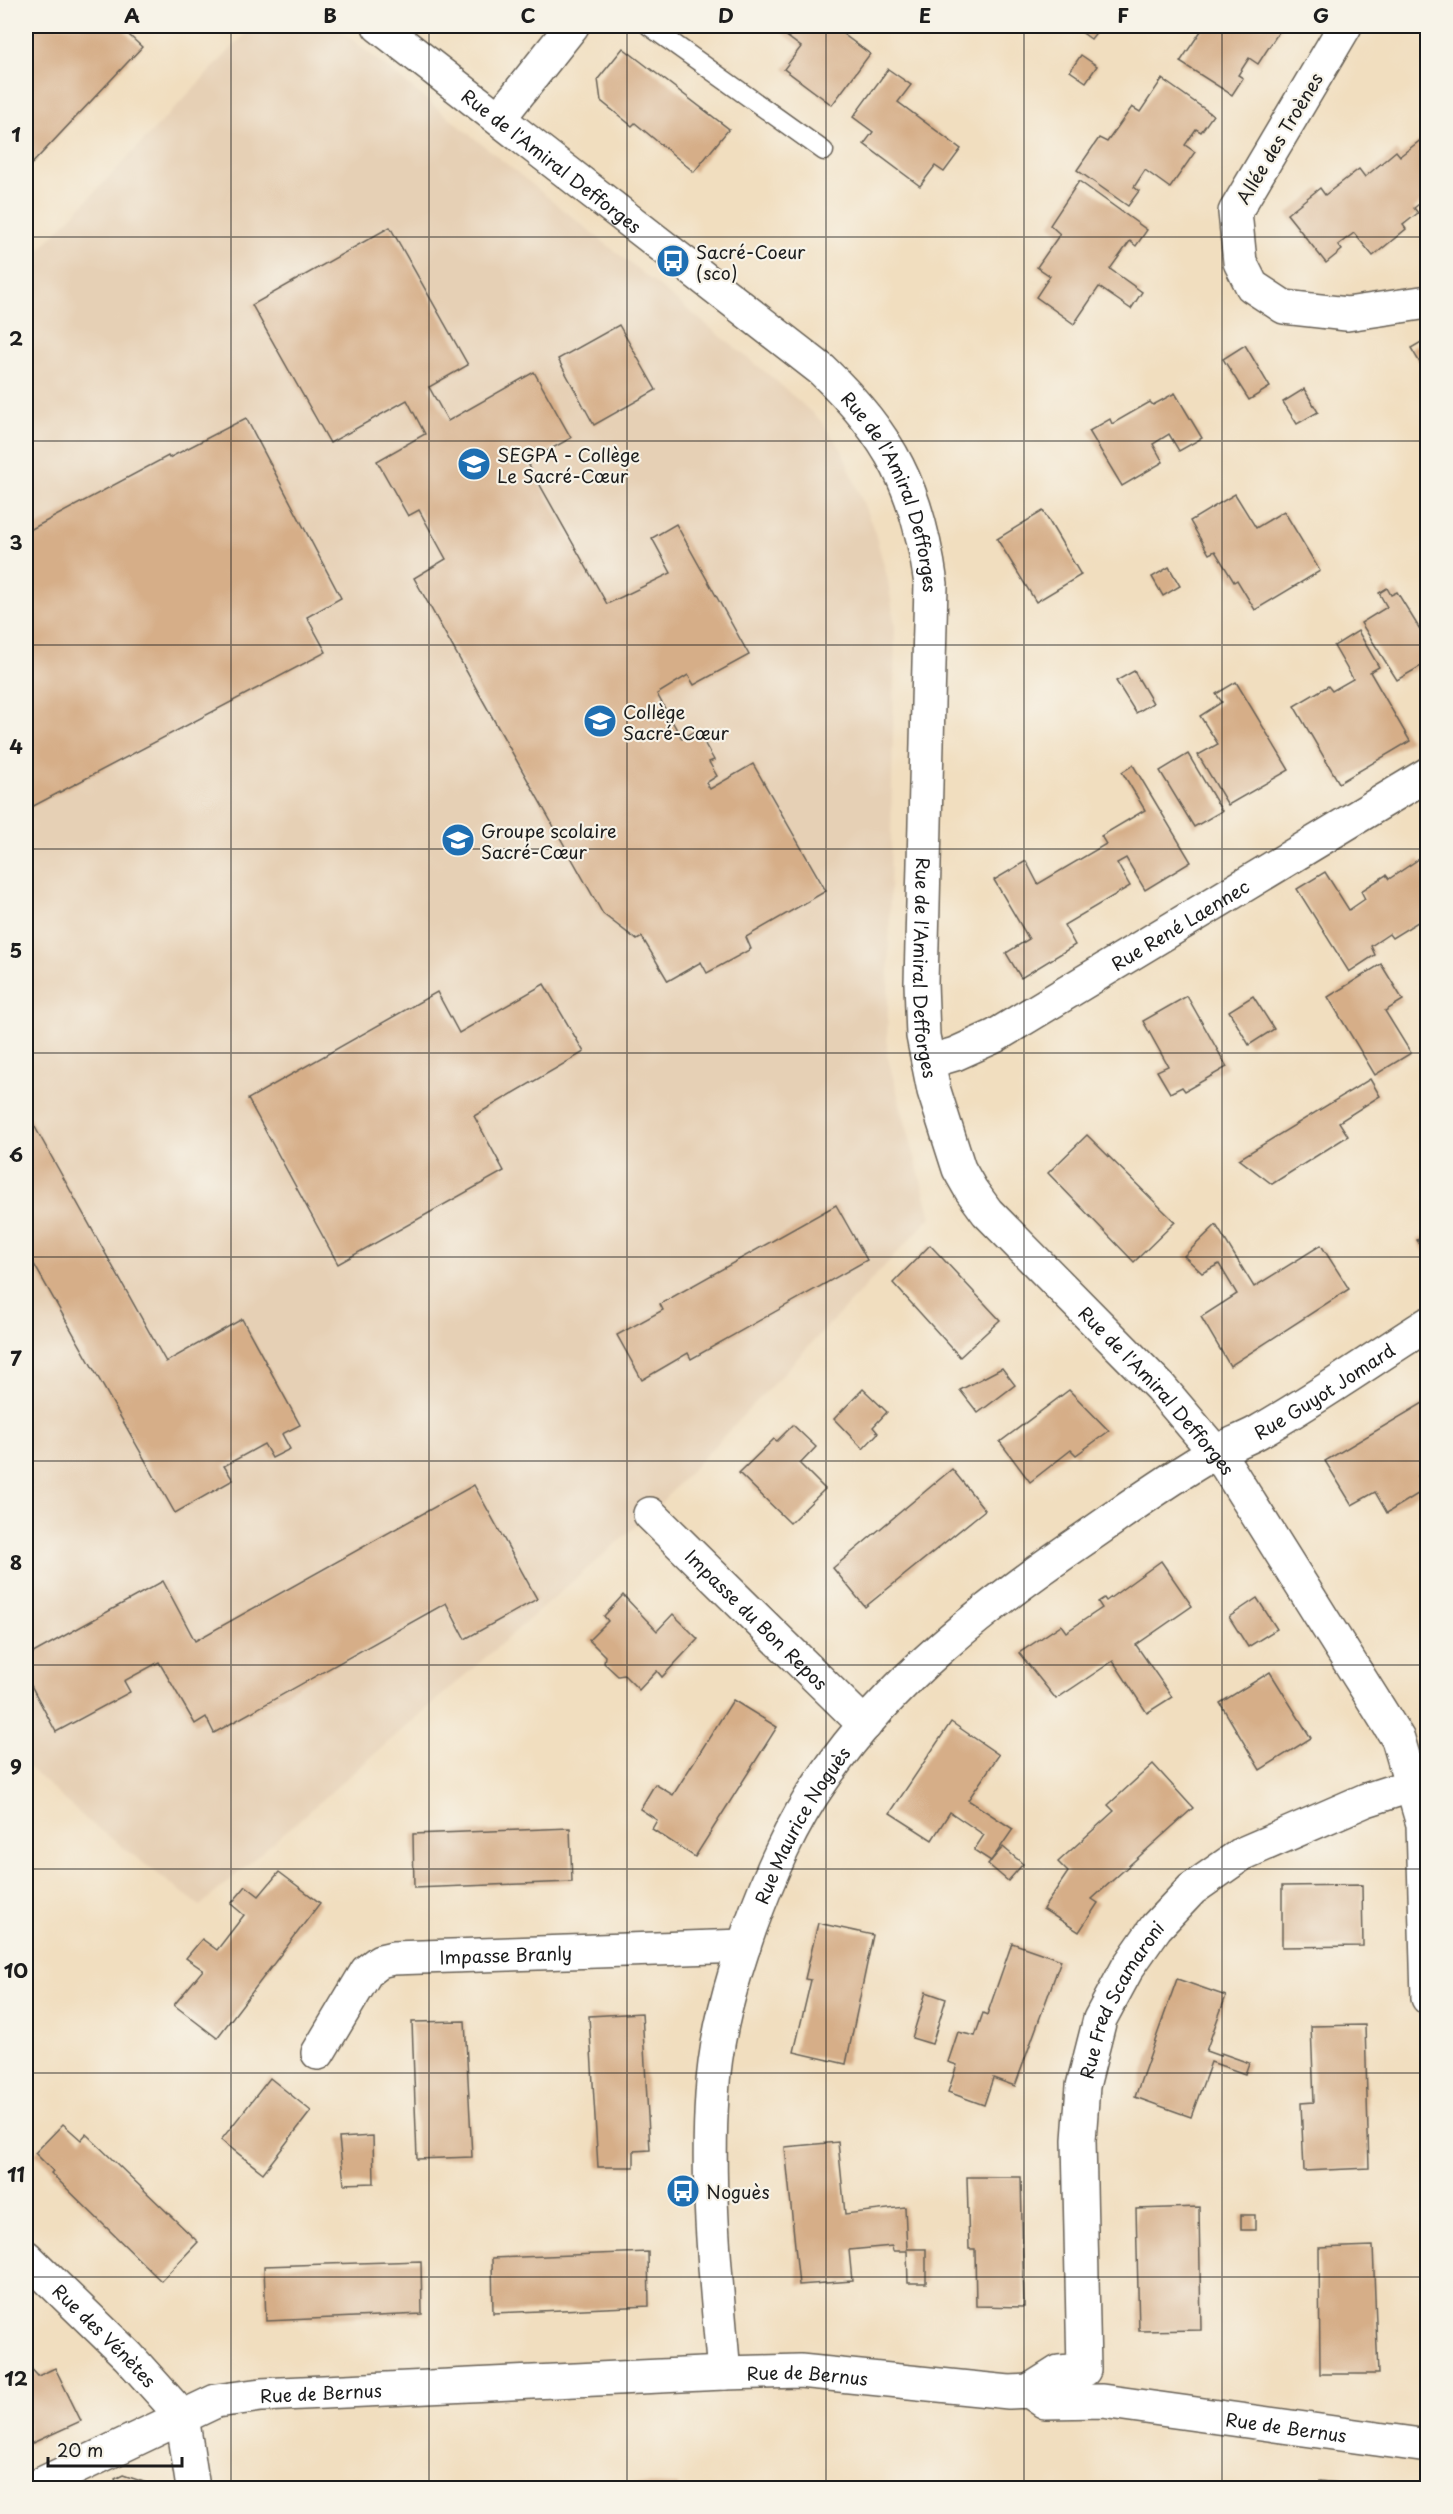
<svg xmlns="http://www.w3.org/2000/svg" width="1453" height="2514" viewBox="0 0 1453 2514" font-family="'Playpen Sans',sans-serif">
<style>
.built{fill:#e6d0b5}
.building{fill:#d6ae88}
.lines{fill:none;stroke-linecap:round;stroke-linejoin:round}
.lane-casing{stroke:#676055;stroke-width:21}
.street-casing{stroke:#676055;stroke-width:36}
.secondary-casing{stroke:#676055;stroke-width:36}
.lane{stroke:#fff;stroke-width:18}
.street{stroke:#fff;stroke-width:33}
.secondary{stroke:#fff;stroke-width:33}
.grid{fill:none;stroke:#1c1c1c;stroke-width:1.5;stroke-opacity:0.55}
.labels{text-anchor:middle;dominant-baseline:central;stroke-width:4.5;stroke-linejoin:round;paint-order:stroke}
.street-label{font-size:18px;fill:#1c1c1c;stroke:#f7f3e8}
.poi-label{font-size:18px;fill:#1c1c1c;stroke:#f7f3e8;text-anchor:start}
.neatline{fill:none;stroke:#1c1c1c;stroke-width:2}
.grid-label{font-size:20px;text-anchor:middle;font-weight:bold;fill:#1c1c1c}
</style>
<rect width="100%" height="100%" fill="#f7f3e8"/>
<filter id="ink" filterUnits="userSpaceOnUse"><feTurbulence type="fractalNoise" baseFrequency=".0167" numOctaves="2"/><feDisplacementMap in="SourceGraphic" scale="12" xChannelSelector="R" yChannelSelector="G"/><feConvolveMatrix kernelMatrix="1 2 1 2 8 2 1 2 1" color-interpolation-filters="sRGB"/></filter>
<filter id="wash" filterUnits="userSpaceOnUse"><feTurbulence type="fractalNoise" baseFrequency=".008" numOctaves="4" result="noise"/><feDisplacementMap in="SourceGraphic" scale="24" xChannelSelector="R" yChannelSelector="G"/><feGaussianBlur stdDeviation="1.35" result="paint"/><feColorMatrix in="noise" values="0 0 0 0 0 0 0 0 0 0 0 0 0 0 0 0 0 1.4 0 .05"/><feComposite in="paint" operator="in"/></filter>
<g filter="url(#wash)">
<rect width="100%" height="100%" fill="#f1debf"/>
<polygon class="built" points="253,26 335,26 774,379 820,420 842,450 875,533 888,580 895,625 887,1055 931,1217 650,1514 200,1906 87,1820 26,1765 26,408 35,397 26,383 26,280 31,259"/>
<g id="blocks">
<g class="building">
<polygon points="26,26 119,26 142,47 26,170"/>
<polygon points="773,26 832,26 870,54 832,105 784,69 801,47"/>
<polygon points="1073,26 1101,26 1091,39"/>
<polygon points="1199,26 1279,26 1282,27 1258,64 1249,58 1238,75 1243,78 1232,95 1180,62 1203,28"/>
<polygon points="623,48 729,129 694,172 635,123 632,126 601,101 598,79"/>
<polygon points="1081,55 1097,66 1086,82 1070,71"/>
<polygon points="888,69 911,85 898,102 961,149 944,172 935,166 920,186 864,144 873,132 853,117"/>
<polygon points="1162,79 1213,115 1201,132 1196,129 1185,145 1195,152 1170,188 1145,170 1134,187 1139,191 1128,206 1077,170 1099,138 1107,142 1132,107 1140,112"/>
<polygon points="1422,139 1428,146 1428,197 1414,208 1418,213 1403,225 1406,229 1373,256 1354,233 1338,245 1342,250 1326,263 1287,214 1320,188 1325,195 1359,169 1365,177 1396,151 1400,156"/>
<polygon points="1079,181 1147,230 1136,246 1130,241 1110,269 1142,292 1131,309 1099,287 1074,324 1036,297 1050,276 1037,267 1060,234 1050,225"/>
<polygon points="390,227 468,365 429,387 448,421 534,372 571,438 527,462 607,604 671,573 652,538 676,524 749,655 694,685 688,675 657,694 682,739 697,730 714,760 709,762 717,776 706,783 710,789 753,764 826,891 746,937 751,949 707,973 701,962 668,981 642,937 637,940 603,914 414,578 446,559 419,510 408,516 377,461 425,434 407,400 330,443 252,305"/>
<polygon points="619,325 656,390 594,425 558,359"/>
<polygon points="1428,338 1428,376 1411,348"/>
<polygon points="1245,345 1270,387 1249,400 1223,359"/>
<polygon points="1304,389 1318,412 1297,424 1283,402"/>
<polygon points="1175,393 1202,438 1179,451 1169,434 1153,444 1163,462 1122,486 1089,431 1110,419 1112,424 1150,402 1153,405"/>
<polygon points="246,418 341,598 307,617 326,652 26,810 26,532 168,456 169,458"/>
<polygon points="1235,494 1256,528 1284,511 1320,571 1255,610 1237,580 1234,582 1215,551 1209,554 1190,521"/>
<polygon points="1043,511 1081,575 1036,602 997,539"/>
<polygon points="1169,567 1180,586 1163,596 1152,577"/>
<polygon points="1387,588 1391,595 1397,592 1424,636 1428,634 1428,662 1397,680 1361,623 1387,607 1379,593"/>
<polygon points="1358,631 1379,667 1370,672 1410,741 1339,783 1294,706 1328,686 1332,691 1353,679 1334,646"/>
<polygon points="1134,671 1153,703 1136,713 1116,681"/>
<polygon points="1236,682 1289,770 1228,805 1198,755 1218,744 1200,716 1222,702 1216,694"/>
<polygon points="1188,754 1222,811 1194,827 1160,771"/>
<polygon points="1133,765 1191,862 1145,890 1126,858 1117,863 1130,886 1064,925 1075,945 1021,978 1006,953 1029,939 994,880 1026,861 1038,884 1106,844 1101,836 1145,810 1122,772"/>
<polygon points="1419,859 1428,872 1428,930 1421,920 1392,938 1389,934 1371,946 1375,955 1349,972 1297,889 1325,872 1349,910 1365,899 1361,891 1386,875 1389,879"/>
<polygon points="1381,964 1403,1000 1385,1011 1411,1053 1375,1075 1328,997"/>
<polygon points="544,984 584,1052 474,1116 504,1171 338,1264 248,1099 437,992 459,1033"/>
<polygon points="1187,996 1227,1067 1185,1091 1182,1087 1170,1093 1157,1071 1168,1066 1143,1021"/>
<polygon points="1253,996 1274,1029 1249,1045 1229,1011"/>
<polygon points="1370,1079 1380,1096 1339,1122 1348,1136 1272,1184 1239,1159"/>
<polygon points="26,1111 166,1362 242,1319 300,1425 282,1434 290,1449 272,1458 264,1444 224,1466 233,1480 175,1513 26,1250"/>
<polygon points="1087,1135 1175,1222 1134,1262 1048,1173"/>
<polygon points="836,1205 867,1260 691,1359 688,1353 642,1380 617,1335 663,1310 660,1304"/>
<polygon points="1216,1225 1254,1287 1321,1245 1349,1289 1230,1366 1201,1317 1237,1294 1219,1264 1202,1273 1184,1256"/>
<polygon points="1428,1234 1428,1258 1417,1240"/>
<polygon points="930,1245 1000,1320 960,1357 893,1283"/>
<polygon points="1002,1368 1015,1385 978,1413 960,1390"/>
<polygon points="863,1389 887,1412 873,1427 878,1433 863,1449 834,1419"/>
<polygon points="1069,1390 1109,1431 1076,1455 1071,1450 1030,1482 1000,1442"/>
<polygon points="1428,1400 1428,1471 1418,1476 1426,1489 1387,1513 1375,1492 1352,1505 1325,1461"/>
<polygon points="793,1425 816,1447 800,1464 825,1489 790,1523 739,1473 774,1439 777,1441"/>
<polygon points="952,1469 985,1510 865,1607 833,1568"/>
<polygon points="474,1485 537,1599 465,1639 446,1603 214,1733 206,1717 195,1724 159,1662 124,1681 130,1692 56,1732 26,1676 26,1657 163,1581 195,1641"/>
<polygon points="1161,1561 1192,1606 1136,1645 1172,1697 1147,1713 1113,1661 1056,1699 1019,1653 1061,1625 1066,1632 1102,1608 1098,1602 1104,1598 1106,1601"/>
<polygon points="623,1595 657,1631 673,1614 698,1639 662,1677 657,1671 639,1690 624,1675 618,1676 604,1663 605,1656 589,1640 608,1621 604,1616"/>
<polygon points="1257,1598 1277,1629 1248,1647 1229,1617"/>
<polygon points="1270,1672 1311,1738 1260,1770 1220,1703"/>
<polygon points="733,1700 777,1727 695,1857 652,1829 657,1820 640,1809 655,1784 673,1795"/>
<polygon points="951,1722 999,1755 968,1800 1013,1829 991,1861 974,1850 984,1835 950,1812 932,1840 890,1813"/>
<polygon points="1153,1764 1193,1808 1092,1899 1098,1903 1079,1932 1043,1909 1068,1872 1058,1862 1114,1811 1108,1805"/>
<polygon points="570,1828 572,1882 414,1888 413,1834"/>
<polygon points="1003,1847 1023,1864 1008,1881 988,1864"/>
<polygon points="279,1872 320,1903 217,2038 174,2005 203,1970 186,1958 202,1939 217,1950 244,1915 231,1904 246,1886 259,1896"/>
<polygon points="1362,1885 1363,1946 1282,1947 1282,1886"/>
<polygon points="818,1923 873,1935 846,2064 794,2052 811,1980 805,1979"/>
<polygon points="1012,1943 1061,1960 1015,2086 993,2078 984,2105 948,2092 957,2065 948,2062 958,2032 975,2036 983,2013 987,2015"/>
<polygon points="1177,1979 1226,1996 1206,2051 1220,2056 1221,2053 1249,2063 1245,2074 1211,2062 1191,2117 1135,2097"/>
<polygon points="926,1992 946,1999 932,2044 912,2038"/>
<polygon points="642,2013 650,2150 634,2151 634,2167 598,2167 589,2016"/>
<polygon points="465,2021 472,2157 417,2159 412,2022"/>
<polygon points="1365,2025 1369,2168 1304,2171 1301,2103 1314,2102 1311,2026"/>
<polygon points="270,2078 311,2111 263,2173 221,2140"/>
<polygon points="63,2124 81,2140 86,2134 198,2242 161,2281 51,2173 53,2171 35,2153"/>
<polygon points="373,2136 374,2183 344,2184 339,2138"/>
<polygon points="838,2142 845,2214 905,2207 907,2249 926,2249 926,2283 908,2283 907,2251 893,2251 892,2246 849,2250 852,2281 799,2285 785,2147"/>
<polygon points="967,2177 1021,2177 1024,2307 976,2306 975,2249 969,2249"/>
<polygon points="1199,2207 1201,2330 1139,2331 1136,2209"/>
<rect x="1241" y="2215" width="14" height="15"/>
<polygon points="1373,2246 1378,2374 1320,2374 1319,2248"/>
<polygon points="648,2252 649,2306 493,2313 492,2258"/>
<polygon points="421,2261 422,2314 266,2321 264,2266"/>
<polygon points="26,2363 38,2376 55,2368 81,2421 28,2445"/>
<polygon points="123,2475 156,2486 157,2488 118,2488 115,2479"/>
<polygon points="1320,2481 1381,2487 1381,2488 1319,2488"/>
<polygon points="632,2484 678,2485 678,2488 632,2488"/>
</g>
</g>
</g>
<g filter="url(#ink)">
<use href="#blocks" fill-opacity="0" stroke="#676055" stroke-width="1.5"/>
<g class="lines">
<g class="lane-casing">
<polyline id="lane" points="649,26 824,151"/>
</g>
<g class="street-casing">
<g id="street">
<path id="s1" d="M379 26 822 370C891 436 918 489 931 584L921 983 923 1036 934 1091 959 1169 971 1190 987 1212 1160 1387 1226 1465 1398 1739 1423 1824 1428 1998"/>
<polyline points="1345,26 1235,212 1240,262 1252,286 1284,307 1347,314 1428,302"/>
<polyline points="499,118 572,26"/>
<path id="s2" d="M928 1062 955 1054 995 1036 1428 774"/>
<path id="s3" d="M650 1514 865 1725"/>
<path id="s4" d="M318 2053 367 1971 380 1961 393 1958 744 1946"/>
<path id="s5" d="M724 2373C716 2281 706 2188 712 2096 715 2038 731 1982 750 1928 769 1876 791 1824 823 1779 891 1679 988 1604 1087 1537 1129 1508 1170 1478 1214 1453 1228 1445 1244 1440 1258 1432 1316 1399 1371 1360 1428 1324"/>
<path id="s6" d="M1029 2391 1059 2372 1084 2370 1079 2140 1083 2086 1100 2019 1128 1967 1156 1927 1192 1889 1242 1854 1366 1800 1428 1780"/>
<polyline points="182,2416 193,2488"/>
</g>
</g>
<g class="secondary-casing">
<g id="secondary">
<path id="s7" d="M26 2257 128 2356 182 2416"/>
<path id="s8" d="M33 2488 216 2401 261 2395 724 2373 800 2371 1009 2392 1029 2391 1045 2402 1102 2401 1428 2446"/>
</g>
</g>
<use href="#lane" class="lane"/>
<use href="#street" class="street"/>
<use href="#secondary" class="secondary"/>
</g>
</g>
<path class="grid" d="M231 26V2488M429 26V2488M627 26V2488M826 26V2488M1024 26V2488M1222 26V2488M26 237H1428M26 441H1428M26 645H1428M26 849H1428M26 1053H1428M26 1257H1428M26 1461H1428M26 1665H1428M26 1869H1428M26 2073H1428M26 2277H1428"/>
<defs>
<g id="bus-disc" transform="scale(1.725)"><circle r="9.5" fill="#1f6fb2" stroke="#f7f3e8"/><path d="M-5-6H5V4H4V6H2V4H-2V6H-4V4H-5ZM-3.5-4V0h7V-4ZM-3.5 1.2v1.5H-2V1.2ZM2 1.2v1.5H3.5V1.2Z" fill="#fff"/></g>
<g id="school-disc" transform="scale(1.725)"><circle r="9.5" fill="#1f6fb2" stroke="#f7f3e8"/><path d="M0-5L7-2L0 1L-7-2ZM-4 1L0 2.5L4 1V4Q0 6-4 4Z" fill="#fff"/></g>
</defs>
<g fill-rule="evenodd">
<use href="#bus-disc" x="673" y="261"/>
<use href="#school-disc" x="474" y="464"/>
<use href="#school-disc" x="600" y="721"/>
<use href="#school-disc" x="458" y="840"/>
<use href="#bus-disc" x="683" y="2191"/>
</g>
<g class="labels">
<g class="street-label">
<text transform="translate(1279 138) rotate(-59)">Allée des Troènes</text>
<text stroke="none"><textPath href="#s1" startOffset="219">Rue de l'Amiral Defforges</textPath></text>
<text stroke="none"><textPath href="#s1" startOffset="705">Rue de l'Amiral Defforges</textPath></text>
<text stroke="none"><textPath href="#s2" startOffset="288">Rue René Laennec</textPath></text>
<text stroke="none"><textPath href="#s1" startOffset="1191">Rue de l'Amiral Defforges</textPath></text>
<text stroke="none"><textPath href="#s5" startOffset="1256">Rue Guyot Jomard</textPath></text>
<text stroke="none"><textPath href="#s1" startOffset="1695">Rue de l'Amiral Defforges</textPath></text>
<text stroke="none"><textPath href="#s3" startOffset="150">Impasse du Bon Repos</textPath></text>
<text stroke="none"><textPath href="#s5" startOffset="566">Rue Maurice Noguès</textPath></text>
<text stroke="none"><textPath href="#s4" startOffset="238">Impasse Branly</textPath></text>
<text stroke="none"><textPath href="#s6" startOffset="440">Rue Fred Scamaroni</textPath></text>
<text stroke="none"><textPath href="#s7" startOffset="111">Rue des Vénètes</textPath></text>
<text stroke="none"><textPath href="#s8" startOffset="795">Rue de Bernus</textPath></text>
<text stroke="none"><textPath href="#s8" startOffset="308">Rue de Bernus</textPath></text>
<text stroke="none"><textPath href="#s8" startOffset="1280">Rue de Bernus</textPath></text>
</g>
<g class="poi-label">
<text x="696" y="251">Sacré-Coeur<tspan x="696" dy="21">(sco)</tspan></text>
<text x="497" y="454">SEGPA - Collège<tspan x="497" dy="21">Le Sacré-Cœur</tspan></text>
<text x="623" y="711">Collège<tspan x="623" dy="21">Sacré-Cœur</tspan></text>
<text x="481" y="830">Groupe scolaire<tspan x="481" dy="21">Sacré-Cœur</tspan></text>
<text x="706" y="2191">Noguès</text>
</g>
</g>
<rect width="1453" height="2514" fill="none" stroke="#f7f3e8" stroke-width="66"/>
<path d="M48 2457v9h134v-9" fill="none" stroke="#1c1c1c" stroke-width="3"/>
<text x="57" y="2457" font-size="18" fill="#1c1c1c" stroke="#f7f3e8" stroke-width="4.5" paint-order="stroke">20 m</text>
<rect x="33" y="33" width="1387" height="2448" class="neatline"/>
<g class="grid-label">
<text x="132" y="23">A</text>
<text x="330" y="23">B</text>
<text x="528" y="23">C</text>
<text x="726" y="23">D</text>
<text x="925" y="23">E</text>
<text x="1123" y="23">F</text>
<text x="1321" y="23">G</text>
<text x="16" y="142">1</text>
<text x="16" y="346">2</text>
<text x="16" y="550">3</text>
<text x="16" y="754">4</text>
<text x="16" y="958">5</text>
<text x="16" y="1162">6</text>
<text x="16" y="1366">7</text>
<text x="16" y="1570">8</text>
<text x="16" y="1774">9</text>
<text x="16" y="1978">10</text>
<text x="16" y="2182">11</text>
<text x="16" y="2386">12</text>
</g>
</svg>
